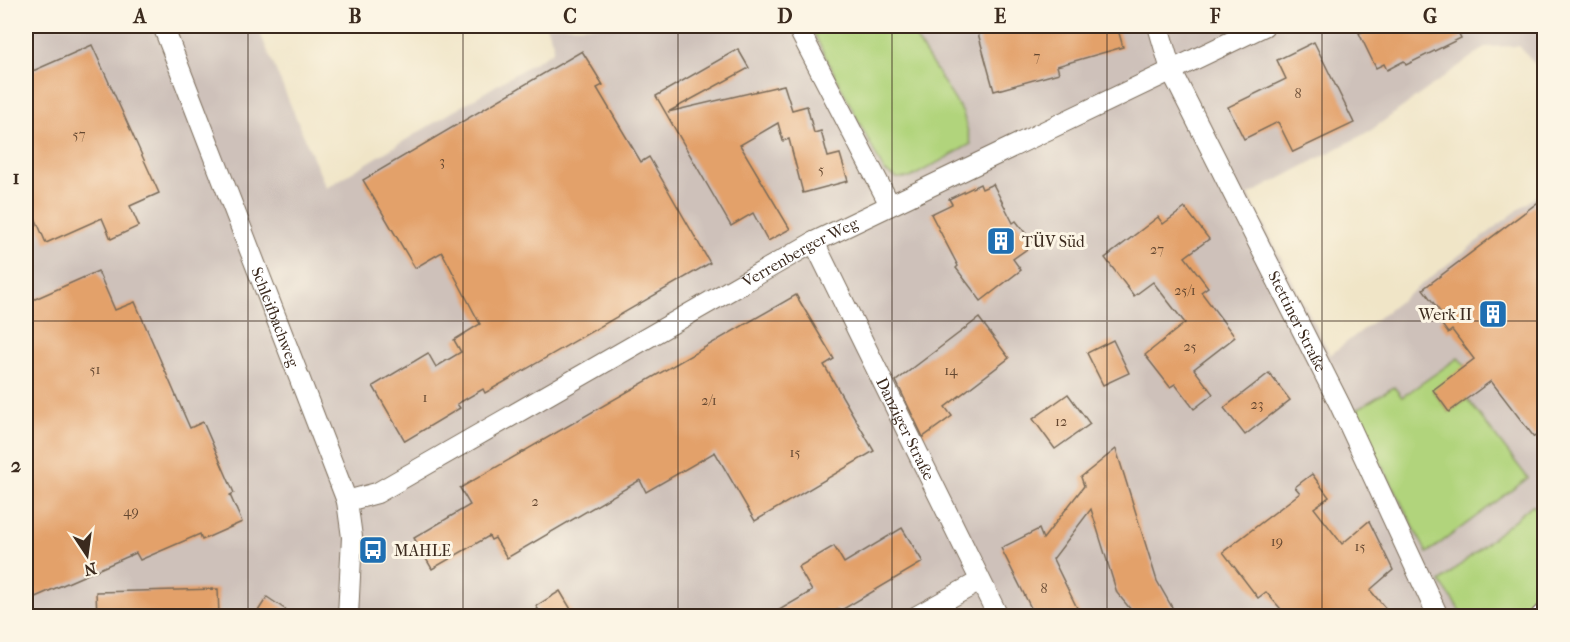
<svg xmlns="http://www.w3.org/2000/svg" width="1570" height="642" viewBox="0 0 1570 642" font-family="'IM FELL French Canon',serif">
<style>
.industrial{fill:#cec1ba}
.green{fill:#b1d47c;stroke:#767f4d;stroke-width:1.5}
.building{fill:#e3a16b}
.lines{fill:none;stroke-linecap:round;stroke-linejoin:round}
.street-casing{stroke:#7a6b59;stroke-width:22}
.street{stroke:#fff;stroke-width:20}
.grid{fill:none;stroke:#3b2a1e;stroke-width:1.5;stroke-opacity:0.55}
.labels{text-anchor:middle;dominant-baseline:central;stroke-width:6;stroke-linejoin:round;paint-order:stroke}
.number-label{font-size:14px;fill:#654831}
.poi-label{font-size:16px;fill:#3b2a1e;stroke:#fcf5e5;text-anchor:start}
.street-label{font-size:16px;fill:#3b2a1e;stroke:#fcf5e5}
.neatline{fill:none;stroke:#3b2a1e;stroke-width:2}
.grid-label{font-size:20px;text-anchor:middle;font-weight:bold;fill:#3b2a1e}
</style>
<rect width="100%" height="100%" fill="#fcf5e5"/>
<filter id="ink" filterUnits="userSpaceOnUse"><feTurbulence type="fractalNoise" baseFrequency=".0167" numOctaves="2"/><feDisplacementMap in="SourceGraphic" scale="12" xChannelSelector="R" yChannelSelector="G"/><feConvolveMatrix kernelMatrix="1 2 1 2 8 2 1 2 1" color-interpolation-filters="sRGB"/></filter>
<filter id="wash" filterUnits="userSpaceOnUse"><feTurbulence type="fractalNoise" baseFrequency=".008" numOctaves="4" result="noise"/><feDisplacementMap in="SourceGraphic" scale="24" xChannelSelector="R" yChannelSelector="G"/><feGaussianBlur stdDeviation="1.35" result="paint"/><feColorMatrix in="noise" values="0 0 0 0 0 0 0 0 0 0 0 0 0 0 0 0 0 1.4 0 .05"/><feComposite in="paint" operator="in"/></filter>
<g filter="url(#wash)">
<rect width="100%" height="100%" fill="#f0e5c7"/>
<polygon class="industrial" points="26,26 257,26 326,188 553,51 553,43 546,26 810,26 884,171 963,113 908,26 1544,26 1544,74 1519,46 1485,47 1370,131 1249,195 1330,355 1544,190 1544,616 26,616"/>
<g class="green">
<polygon points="810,26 908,26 963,113 971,144 910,178 896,178 884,171"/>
<polygon points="1458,358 1466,366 1433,391 1449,412 1467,399 1528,478 1427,553 1354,411 1394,387 1402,397"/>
<polygon points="1532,505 1544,512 1544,593 1514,616 1464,616 1440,582"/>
</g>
<g id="blocks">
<g class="building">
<polygon points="976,26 1117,26 1123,47 1057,66 1059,73 994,91"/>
<polygon points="1375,26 1455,26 1461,38 1406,65 1404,61 1387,70 1384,64 1376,68 1359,33"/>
<polygon points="1314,42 1354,123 1293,152 1278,122 1244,139 1228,107 1286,79 1277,60"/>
<polygon points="92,45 159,193 130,206 139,226 111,239 102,218 46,243 30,206 26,208 26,74"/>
<polygon points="738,49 749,68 668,112 784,85 792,110 807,106 814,133 821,131 828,157 840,154 848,181 803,193 789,139 783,141 778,123 740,145 790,229 768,241 753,213 731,226 656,96"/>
<polygon points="582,51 603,85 597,88 641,162 649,157 710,263 485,393 483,389 457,404 460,408 405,441 373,386 428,353 436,367 461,352 454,340 480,324 442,252 415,268 363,180"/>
<polygon points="980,184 982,189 993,184 1013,223 1016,221 1034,244 1013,259 1021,270 981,301 956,268 958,266 931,214 952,204 949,199"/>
<polygon points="1545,197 1545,242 1537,247 1545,256 1545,429 1534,437 1491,381 1449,412 1433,390 1474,359 1452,330 1448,333 1439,321 1444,317 1423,289"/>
<polygon points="1185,208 1209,239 1185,257 1208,287 1201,292 1235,337 1194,369 1213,394 1194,409 1175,384 1170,387 1145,355 1185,323 1153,282 1134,296 1105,258 1158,217 1163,224"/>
<polygon points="98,271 115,310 135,302 190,428 203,422 234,493 230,495 242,522 202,540 200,534 140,560 136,553 26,601 26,303"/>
<polygon points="796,295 834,359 824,365 874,451 755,521 715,452 646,492 640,480 507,558 495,538 491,540 489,536 432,569 414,538 470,505 460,488"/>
<polygon points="979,318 1009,358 945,407 952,416 923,437 896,381"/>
<polygon points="1113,340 1129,373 1103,385 1087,353"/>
<polygon points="1269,373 1290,400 1245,435 1224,408"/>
<polygon points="1068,394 1090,424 1055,449 1033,419"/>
<polygon points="1116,449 1157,581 1177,616 1136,616 1117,593 1091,509 1053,559 1081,616 1035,616 1001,548 1039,529 1043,539 1084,486 1081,477"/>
<polygon points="1312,474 1329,497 1314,508 1342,544 1369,521 1393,570 1370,590 1392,616 1287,616 1266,592 1258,598 1223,552 1300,493 1295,487"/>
<polygon points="902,528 923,562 840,611 839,609 825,616 769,616 812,591 798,567 834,546 844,563"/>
<polygon points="218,589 219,616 97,616 96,592"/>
<polygon points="560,591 575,616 542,616 536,606"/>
<polygon points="267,597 295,616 266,616 258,611"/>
</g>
</g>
</g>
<g filter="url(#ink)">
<use href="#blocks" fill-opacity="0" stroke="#7a6b59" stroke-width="1.5"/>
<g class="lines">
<g class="street-casing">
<g id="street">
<path id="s1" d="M163 26 347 501 352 537 348 616"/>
<polyline points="797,26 889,203"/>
<path id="s2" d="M1158 26 1171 70 1340 405 1438 616"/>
<path id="s3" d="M814 242 998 616"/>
<path id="s4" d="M347 501 377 493 814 242 1264 26"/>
<polyline points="917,616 980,581"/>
<polyline points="1541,616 1544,614"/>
</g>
</g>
<use href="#street" class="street"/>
</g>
</g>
<path class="grid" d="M248 26V616M463 26V616M678 26V616M892 26V616M1107 26V616M1322 26V616M26 321H1544"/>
<defs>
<g id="building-square" transform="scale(1.5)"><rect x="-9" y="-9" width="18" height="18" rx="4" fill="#1f6fb2" stroke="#fcf5e5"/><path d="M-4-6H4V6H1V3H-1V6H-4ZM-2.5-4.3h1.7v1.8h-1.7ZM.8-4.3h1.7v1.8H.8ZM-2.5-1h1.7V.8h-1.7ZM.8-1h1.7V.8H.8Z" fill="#fff"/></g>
<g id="bus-square" transform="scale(1.5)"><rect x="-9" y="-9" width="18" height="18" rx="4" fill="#1f6fb2" stroke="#fcf5e5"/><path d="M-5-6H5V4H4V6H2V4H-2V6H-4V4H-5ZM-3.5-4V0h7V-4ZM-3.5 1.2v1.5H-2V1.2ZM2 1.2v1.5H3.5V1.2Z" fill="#fff"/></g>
</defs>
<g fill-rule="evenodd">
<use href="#building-square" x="1001" y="241"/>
<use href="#building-square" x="1493" y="314"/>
<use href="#bus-square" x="373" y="550"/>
</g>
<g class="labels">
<g class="number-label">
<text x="1037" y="56">7</text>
<text x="1298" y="93">8</text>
<text x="79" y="134">57</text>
<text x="442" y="161">3</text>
<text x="821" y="169">5</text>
<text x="1157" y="249">27</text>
<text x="1185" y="290">25/1</text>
<text x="1190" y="346">25</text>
<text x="95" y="369">51</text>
<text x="951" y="370">14</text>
<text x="425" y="397">1</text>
<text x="709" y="400">2/1</text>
<text x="1257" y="404">23</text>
<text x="1061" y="421">12</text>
<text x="795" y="452">15</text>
<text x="535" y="501">2</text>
<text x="131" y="511">49</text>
<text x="1277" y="541">19</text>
<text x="1360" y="546">15</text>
<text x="1044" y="588">8</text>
</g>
<g class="poi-label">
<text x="1022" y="241">TÜV Süd</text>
<text x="1472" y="314" text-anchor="end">Werk II</text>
<text x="394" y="550">MAHLE</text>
</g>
<g class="street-label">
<text stroke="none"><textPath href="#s4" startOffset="518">Verrenberger Weg</textPath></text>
<text stroke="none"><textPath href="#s1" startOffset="312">Schleifbachweg</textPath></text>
<text stroke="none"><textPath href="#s2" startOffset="327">Stettiner Straße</textPath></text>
<text stroke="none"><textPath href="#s3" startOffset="208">Danziger Straße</textPath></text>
</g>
</g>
<rect width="1570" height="642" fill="none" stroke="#fcf5e5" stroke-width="66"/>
<g transform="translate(87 555) rotate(167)" stroke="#fcf5e5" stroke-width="4.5" paint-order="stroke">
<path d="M0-4.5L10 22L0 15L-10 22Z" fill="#3b2a1e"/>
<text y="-9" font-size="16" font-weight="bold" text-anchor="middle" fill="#3b2a1e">N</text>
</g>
<rect x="33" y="33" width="1504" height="576" class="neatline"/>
<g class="grid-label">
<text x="140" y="23">A</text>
<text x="355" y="23">B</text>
<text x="570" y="23">C</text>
<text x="785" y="23">D</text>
<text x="1000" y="23">E</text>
<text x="1215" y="23">F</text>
<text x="1430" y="23">G</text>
<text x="16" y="184">1</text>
<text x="16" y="472">2</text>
</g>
</svg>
